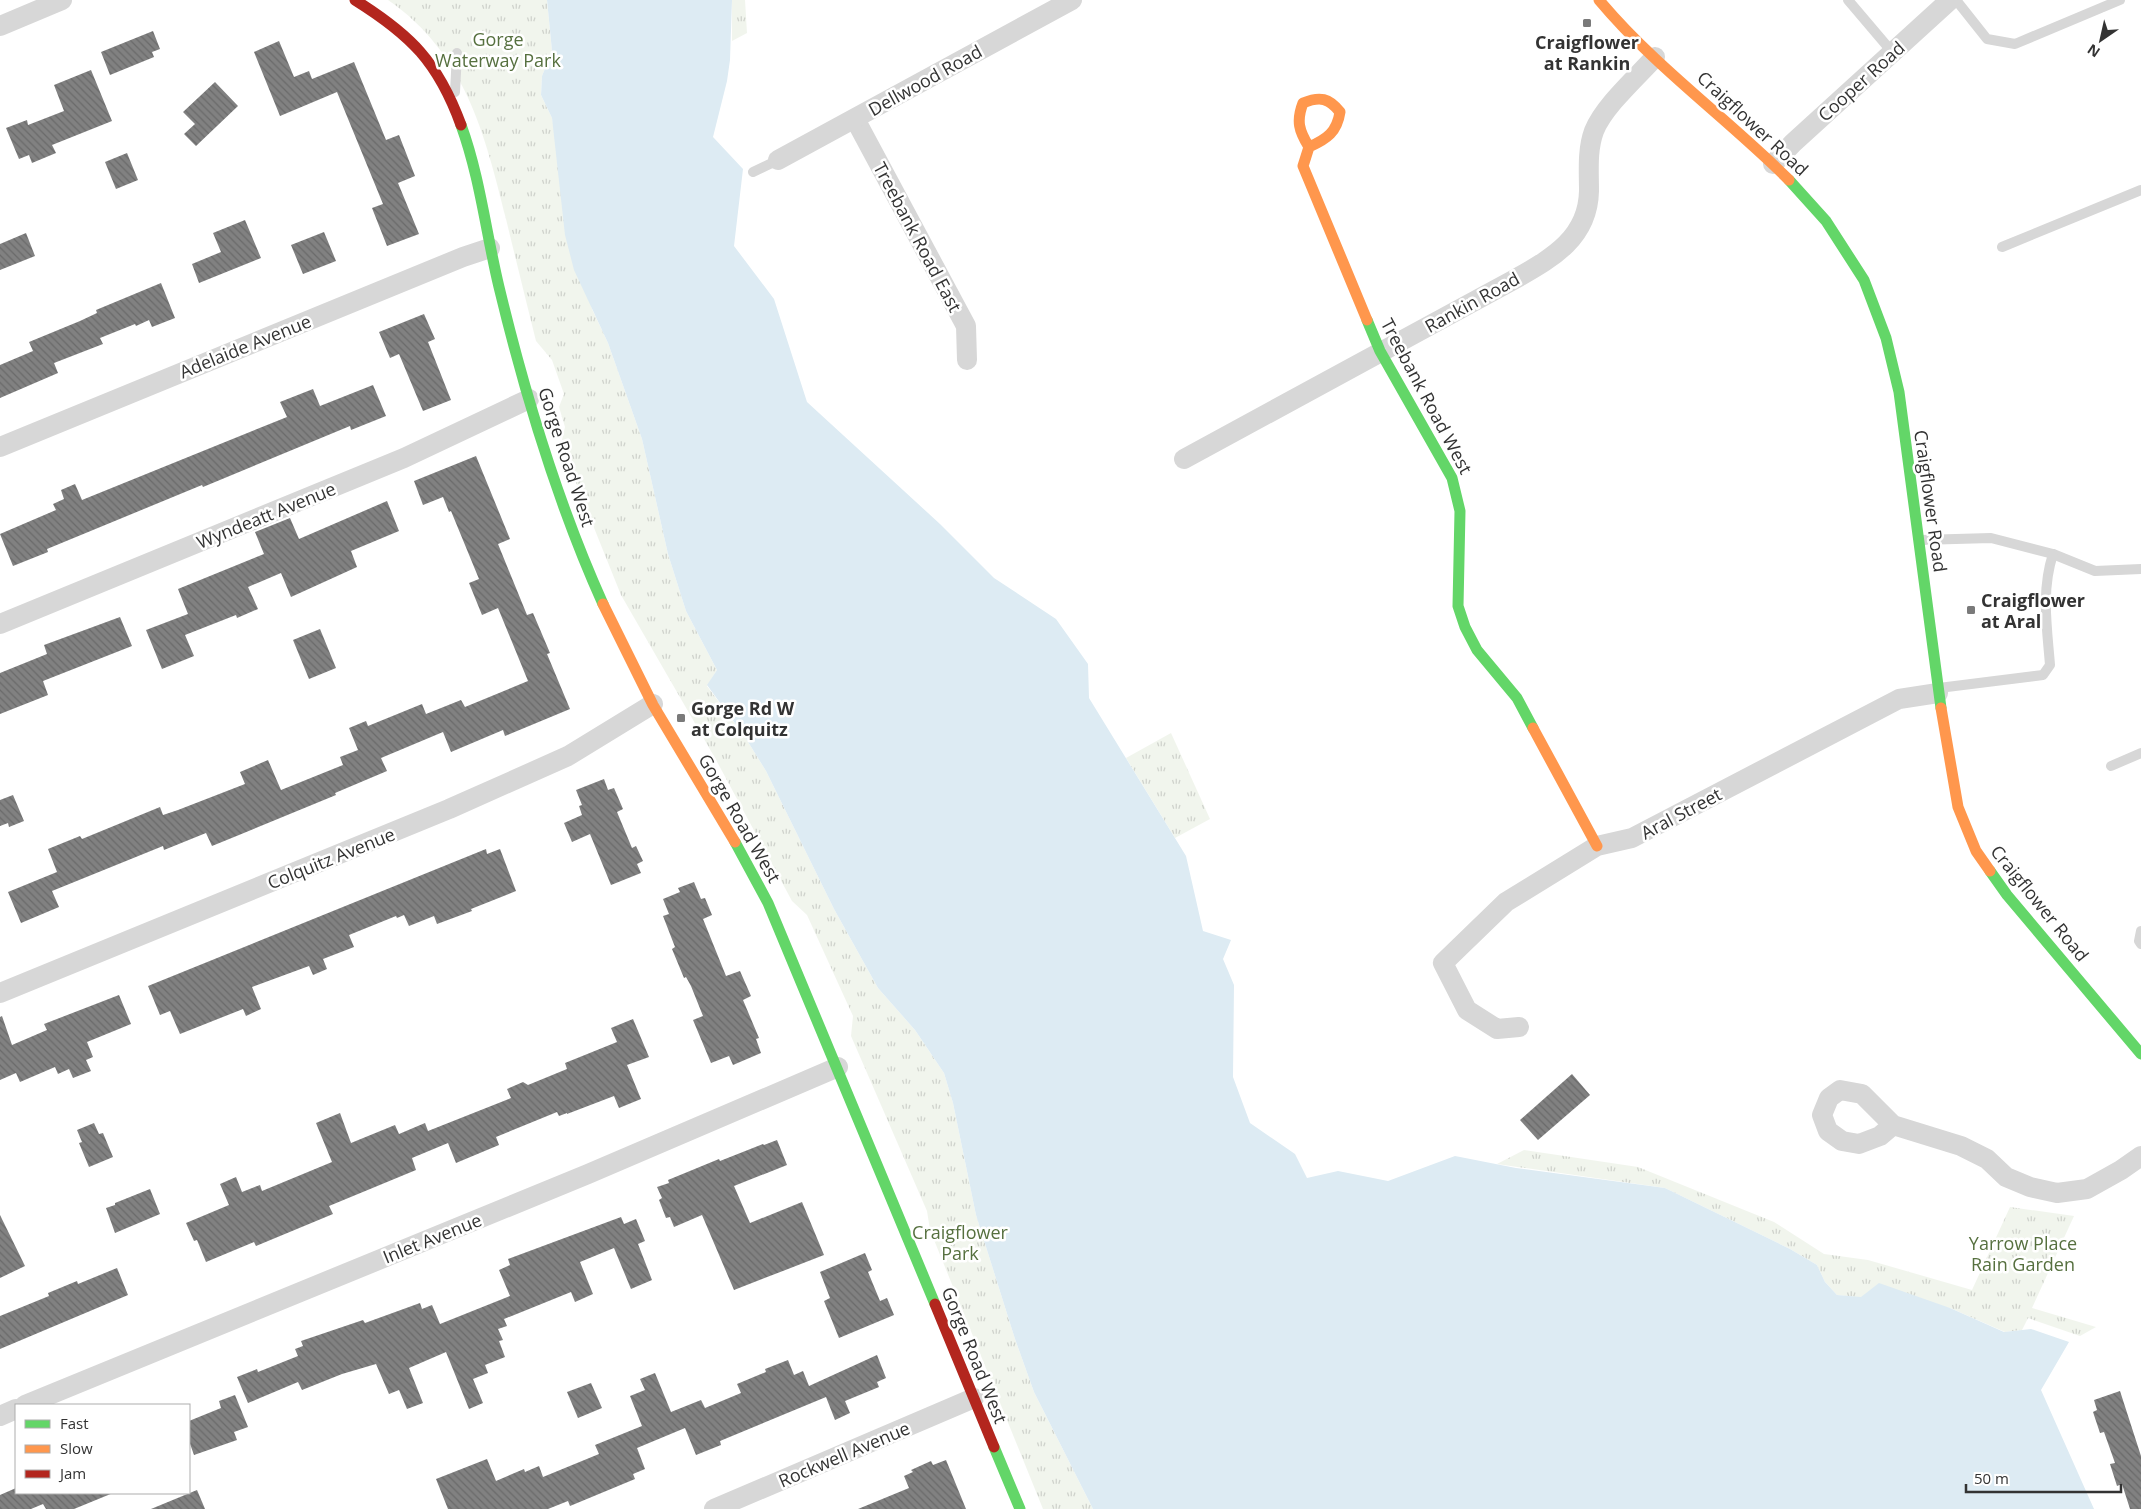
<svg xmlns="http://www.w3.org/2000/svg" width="2141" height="1509" viewBox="0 0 2141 1509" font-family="'Open Sans',sans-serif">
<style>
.park{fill:url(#park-tufts)}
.water{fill:#ddebf3}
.building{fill:url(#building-back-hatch)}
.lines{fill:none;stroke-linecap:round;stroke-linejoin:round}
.lane{stroke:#d7d7d7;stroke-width:10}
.street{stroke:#d7d7d7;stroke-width:20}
.fast{stroke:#63d668;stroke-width:11}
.slow{stroke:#ff974d;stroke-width:11}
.jam{stroke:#b3261e;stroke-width:11}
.poi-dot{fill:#7a7a7a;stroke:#fff;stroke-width:2}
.labels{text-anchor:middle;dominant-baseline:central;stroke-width:5;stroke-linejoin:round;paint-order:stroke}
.park-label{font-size:18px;fill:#56703f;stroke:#fff}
.poi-label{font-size:18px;font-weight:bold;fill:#333;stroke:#fff;text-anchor:start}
.street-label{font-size:18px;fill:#333;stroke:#fff}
</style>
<defs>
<pattern id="park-tufts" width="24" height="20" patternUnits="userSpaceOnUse" patternTransform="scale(1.25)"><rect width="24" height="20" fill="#f1f5ed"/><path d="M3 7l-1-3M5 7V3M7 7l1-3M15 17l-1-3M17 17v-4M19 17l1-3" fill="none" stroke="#cfd2cc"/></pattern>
<pattern id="building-back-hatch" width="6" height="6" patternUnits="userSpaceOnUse" patternTransform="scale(1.25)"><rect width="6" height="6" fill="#818181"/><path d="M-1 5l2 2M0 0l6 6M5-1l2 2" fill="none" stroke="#6a6a6a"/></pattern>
</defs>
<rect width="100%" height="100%" fill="#fff"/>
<g class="park">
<path d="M388 0H547L552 51 542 76 541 95 552 118 592 309 608 343 642 439 668 554 686 611 717 670 707 686 745 737 766 771 834 909 878 988 915 1030 944 1073 953 1103 976 1215 1015 1339 1034 1392 1093 1509H1043L930 1230 927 1211 851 1036 853 1016 807 915 792 901 715 758 621 595 564 453 562 440 565 427 559 407 564 394 552 360 536 341C526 301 516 260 506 219 485 134 465 53 388 0Z"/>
<polygon points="732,0 745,0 747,33 732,41"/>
<polygon points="1171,733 1210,819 1175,838 1126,758"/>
<polygon points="1524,1150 1638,1167 1774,1222 1824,1254 1868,1260 1972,1290 2010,1207 2074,1216 2032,1308 2096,1327 2080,1336 2028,1318 2022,1330 2005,1332 1950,1308 1837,1295 1825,1282 1817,1265 1790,1249 1665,1188 1497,1164"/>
</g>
<polygon class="water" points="547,0 732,0 730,60 727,81 713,137 743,169 734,246 774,299 807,402 940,524 994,578 1056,619 1088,664 1089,698 1186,856 1203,931 1231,940 1223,959 1234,985 1233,1077 1250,1123 1295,1154 1307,1178 1338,1171 1388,1181 1455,1156 1516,1168 1665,1188 1790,1249 1817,1265 1825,1282 1837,1295 1861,1297 1879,1283 1950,1308 2004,1332 2031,1329 2069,1342 2041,1390 2094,1509 1093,1509 1034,1392 1015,1339 976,1215 953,1103 944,1073 915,1030 878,988 834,909 766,771 745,737 707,685 717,670 686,611 668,554 642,439 608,343 574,270 565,235 552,118 541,95 542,76 552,51"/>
<g class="building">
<polygon points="153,31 160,49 152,52 154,57 110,75 101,52"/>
<polygon points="279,41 294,77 309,71 312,79 354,62 386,140 399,135 415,176 398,183 419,234 387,246 372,208 383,204 337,92 280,116 254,52"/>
<polygon points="91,70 112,121 52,145 56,153 32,163 29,155 19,159 6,128 27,120 28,125 64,111 54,85"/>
<polygon points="215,82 238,106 196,146 184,134 195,124 183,112"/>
<polygon points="127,153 138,180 116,189 105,162"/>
<polygon points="245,220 261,258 199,283 192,264 221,252 213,233"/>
<polygon points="324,232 336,261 303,274 291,245"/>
<polygon points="26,233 35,256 0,270 0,244"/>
<polygon points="161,283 175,318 152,327 149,320 136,326 135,324 100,338 103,344 54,363 58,373 0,398 0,365 33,351 29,342 80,321 97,313 96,310"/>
<polygon points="424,314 435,339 428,342 451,400 423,411 399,354 390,358 379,332"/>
<polygon points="373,385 386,416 351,430 350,426 203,487 202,485 47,549 48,552 13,566 0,534 56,510 53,504 64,499 61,490 75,484 82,500 287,417 280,402 313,389 320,406"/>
<polygon points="476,456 510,539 498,544 527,615 533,613 550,653 547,654 570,709 505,736 503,730 451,752 443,732 381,758 387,771 335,793 336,795 239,835 212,846 206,833 164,850 163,846 52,891 59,907 21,923 8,892 57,872 48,849 80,836 82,839 160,807 163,815 178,810 245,784 240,772 268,760 281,790 343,765 340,757 358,750 349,728 366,721 368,726 422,704 426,714 461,700 465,707 528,681 498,608 482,615 469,583 479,579 451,511 449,512 443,497 423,505 414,481"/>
<polygon points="387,501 399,531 351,551 357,567 291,597 281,573 248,587 258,609 237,618 236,615 185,635 194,656 162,669 146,630 188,614 178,589 264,554 255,532 290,518 299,539"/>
<polygon points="120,617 132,646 43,681 48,695 0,714 0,673 47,654 44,645"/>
<polygon points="320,629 336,668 309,679 293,640"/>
<polygon points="604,779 608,790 614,788 623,809 617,812 632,848 636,846 643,861 637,864 641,873 611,885 590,834 572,842 564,823 582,815 579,806 582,805 576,790"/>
<polygon points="13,795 24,821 9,827 8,823 0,826 0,800"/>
<polygon points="486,849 487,854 500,849 516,891 471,909 472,911 437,924 434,916 409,926 404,915 397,918 396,916 349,935 354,947 323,959 327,969 313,975 309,966 252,987 261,1009 246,1016 243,1009 180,1034 170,1011 160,1015 148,986"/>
<polygon points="694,882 701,899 705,898 712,915 703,919 726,976 740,971 751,996 743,1000 759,1038 756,1039 761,1053 733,1065 729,1056 711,1063 693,1020 703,1016 691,986 686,977 684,978 672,949 675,947 663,916 669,914 663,899 680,892 678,888"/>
<polygon points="119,995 131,1024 87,1042 93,1057 86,1060 91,1071 73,1078 69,1069 58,1074 55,1067 20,1082 16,1073 0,1080 0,1017 2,1016 12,1045 47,1030 44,1024"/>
<polygon points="633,1019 649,1057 627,1065 641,1099 619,1108 614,1096 567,1114 567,1113 559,1116 557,1112 496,1137 499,1145 456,1163 448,1143 412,1158 416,1170 329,1206 333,1214 256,1246 254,1242 206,1262 197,1240 194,1241 186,1223 229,1205 220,1184 236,1177 242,1192 260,1185 262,1191 332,1162 316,1123 340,1113 351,1143 395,1125 399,1134 425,1123 428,1131 511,1098 507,1089 523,1082 528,1085 567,1069 565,1063 617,1042 611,1028"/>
<polygon points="1572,1074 1590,1095 1538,1140 1520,1120"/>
<polygon points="94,1123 99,1134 103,1133 113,1157 89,1167 79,1143 82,1142 77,1130"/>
<polygon points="777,1140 787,1165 734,1186 750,1223 802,1202 824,1255 734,1290 702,1215 674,1227 670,1217 666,1218 659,1200 662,1198 657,1187 669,1183 668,1180 719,1159 720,1161 763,1144 764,1145"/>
<polygon points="150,1189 160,1214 115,1233 106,1208 115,1205 115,1203"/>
<polygon points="0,1215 25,1266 0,1278"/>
<polygon points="621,1217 624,1224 636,1219 645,1241 638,1244 652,1280 631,1289 614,1248 580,1262 593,1294 575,1302 571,1292 504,1319 507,1326 498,1329 503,1340 499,1341 505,1357 485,1365 488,1373 473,1379 483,1403 469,1409 446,1352 409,1368 423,1403 407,1409 399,1390 389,1394 376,1364 342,1374 302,1390 298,1382 248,1403 237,1377 257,1369 258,1372 298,1356 295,1349 303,1346 301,1341 363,1320 365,1323 420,1303 422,1309 432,1305 440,1324 510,1296 499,1270 510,1265 508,1259"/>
<polygon points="865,1253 872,1270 868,1272 880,1301 887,1298 894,1315 839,1338 824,1301 830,1298 820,1272"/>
<polygon points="117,1268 128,1295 0,1349 0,1316 49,1296 48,1293 77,1281 78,1284"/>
<polygon points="877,1355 886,1378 877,1382 879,1387 845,1401 850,1413 835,1420 826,1397 720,1441 721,1445 696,1455 685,1428 637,1448 645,1469 633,1474 635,1479 570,1506 568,1501 548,1509 448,1509 436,1479 487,1459 496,1481 524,1469 525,1472 539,1466 543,1477 599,1454 595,1445 642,1426 630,1396 645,1390 640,1379 655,1373 671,1412 701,1400 705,1408 741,1393 737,1384 766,1372 765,1369 788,1360 794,1375 803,1371 809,1386"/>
<polygon points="591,1383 602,1408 578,1418 567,1392"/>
<polygon points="2120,1391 2141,1456 2141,1509 2130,1509 2122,1484 2117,1486 2110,1464 2115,1463 2104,1432 2100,1433 2093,1412 2097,1410 2094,1400"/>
<polygon points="235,1395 248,1427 234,1432 237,1440 194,1455 189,1441 189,1421 221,1408 219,1401"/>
<polygon points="946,1460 966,1509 858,1509 909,1488 904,1476 913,1472 911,1470 931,1461 933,1465"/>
<polygon points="16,1488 16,1493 113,1493 74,1509 46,1509 43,1504 31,1509 0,1509 0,1495"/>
<polygon points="197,1490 205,1509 151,1509"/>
</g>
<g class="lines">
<g class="lane">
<polyline points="1848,0 1893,53"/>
<polyline points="1956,0 1987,39 2015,44 2120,0"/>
<polyline points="455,92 457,53"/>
<polyline points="753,172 778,160"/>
<polyline points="2002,247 2141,190"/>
<polyline points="1920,540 1991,538 2053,554 2095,571 2141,569"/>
<path d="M1939 688 2043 675 2050 665C2047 627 2041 591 2053 554"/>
<polyline points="2111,766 2141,753"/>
<polyline points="2141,931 2139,941 2141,944"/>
</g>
<g class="street">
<polyline points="0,26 62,0"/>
<polyline points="855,119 966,326 967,360"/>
<polyline points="778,160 1072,0"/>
<polyline points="1773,164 1793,143 1950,0"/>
<polyline points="0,447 463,257 490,248"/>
<path d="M1184 459 1517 278C1552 258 1588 238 1589 191 1589 171 1587 150 1594 131 1604 106 1637 77 1655 57"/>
<polyline points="0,624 404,458 529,399"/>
<polyline points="0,993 449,809 568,756 653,704"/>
<polyline points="1519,1027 1497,1029 1467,1010 1443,963 1506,902 1597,846 1632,838 1899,699 1938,693"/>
<polyline points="1893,1125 1880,1136 1859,1144 1842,1141 1828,1131 1822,1115 1829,1098 1840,1090 1862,1094 1893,1125 1961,1146 1987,1159 2006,1177 2030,1187 2057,1193 2087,1189 2121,1170 2141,1156"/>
<polyline points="25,1405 588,1174 838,1067"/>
<polyline points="0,1416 16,1409"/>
<polyline points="714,1509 974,1398"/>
</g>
<g class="fast">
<path d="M461 125C480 177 486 233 499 287 525 395 557 502 603 604"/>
<polyline points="1789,180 1826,221 1864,280 1886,338 1899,392 1941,708"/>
<polyline points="1367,320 1380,351 1452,478 1460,511 1458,606 1465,627 1477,650 1517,698 1533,728"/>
<polyline points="735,842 768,903 935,1304"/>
<polyline points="1990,871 2007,895 2141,1054"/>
<polyline points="994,1447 1020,1509"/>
</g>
<g class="slow">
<path d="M1599 0C1655 67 1728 119 1789 180"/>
<path d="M1309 147C1299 131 1296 121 1303 103 1320 96 1329 98 1340 112 1337 132 1327 139 1309 147L1303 166 1367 320"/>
<polyline points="603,604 653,705 735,842"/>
<polyline points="1941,708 1958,807 1976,851 1990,871"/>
<polyline points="1533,728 1597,846"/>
</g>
<g class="jam">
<path d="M355 0C411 35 438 62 461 125"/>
<polyline points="935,1304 994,1447"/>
</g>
</g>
<g class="poi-dot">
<rect x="1582" y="18" width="10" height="10" rx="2.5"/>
<rect x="1966" y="605" width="10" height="10" rx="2.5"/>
<rect x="676" y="713" width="10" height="10" rx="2.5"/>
</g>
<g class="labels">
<g class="park-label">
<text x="498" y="39">Gorge<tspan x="498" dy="21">Waterway Park</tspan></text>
<text x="960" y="1232">Craigflower<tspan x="960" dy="21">Park</tspan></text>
<text x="2023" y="1243">Yarrow Place<tspan x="2023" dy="21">Rain Garden</tspan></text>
</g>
<g class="poi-label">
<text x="1587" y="42" text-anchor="middle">Craigflower<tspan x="1587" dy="21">at Rankin</tspan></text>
<text x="1981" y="600">Craigflower<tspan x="1981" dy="21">at Aral</tspan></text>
<text x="691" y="708">Gorge Rd W<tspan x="691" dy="21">at Colquitz</tspan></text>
</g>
<g class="street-label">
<text transform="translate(925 80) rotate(-29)">Dellwood Road</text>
<text transform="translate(1861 81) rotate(-42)">Cooper Road</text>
<text transform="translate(1753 123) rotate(43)">Craigflower Road</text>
<text transform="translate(918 237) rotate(62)">Treebank Road East</text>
<text transform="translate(1472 302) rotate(-29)">Rankin Road</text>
<text transform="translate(245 346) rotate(-22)">Adelaide Avenue</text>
<text transform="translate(1427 396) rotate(62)">Treebank Road West</text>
<text transform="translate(567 457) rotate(72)">Gorge Road West</text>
<text transform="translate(1931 501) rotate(82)">Craigflower Road</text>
<text transform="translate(266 515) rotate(-22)">Wyndeatt Avenue</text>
<text transform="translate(1681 813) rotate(-28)">Aral Street</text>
<text transform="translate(740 818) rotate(60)">Gorge Road West</text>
<text transform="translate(331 858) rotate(-22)">Colquitz Avenue</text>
<text transform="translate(2040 903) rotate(51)">Craigflower Road</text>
<text transform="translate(432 1238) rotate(-22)">Inlet Avenue</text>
<text transform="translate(975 1355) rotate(68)">Gorge Road West</text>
<text transform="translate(844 1454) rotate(-23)">Rockwell Avenue</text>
</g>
</g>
<rect x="15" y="1404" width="175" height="90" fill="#ffffff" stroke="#adadad"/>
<rect x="25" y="1420" width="25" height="8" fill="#63d668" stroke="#adadad"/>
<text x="60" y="1429" font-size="15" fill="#333333">Fast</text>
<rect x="25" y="1445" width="25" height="8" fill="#ff974d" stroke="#adadad"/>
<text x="60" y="1454" font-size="15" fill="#333333">Slow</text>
<rect x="25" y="1470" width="25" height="8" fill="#b3261e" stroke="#adadad"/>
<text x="60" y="1479" font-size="15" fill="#333333">Jam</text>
<g transform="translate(2101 40) rotate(214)" stroke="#ffffff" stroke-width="4" paint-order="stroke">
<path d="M0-4L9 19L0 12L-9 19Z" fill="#333333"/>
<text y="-8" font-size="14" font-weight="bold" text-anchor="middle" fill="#333333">N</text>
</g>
<path d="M1966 1484v8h155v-8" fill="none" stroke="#333333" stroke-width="2.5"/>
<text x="1974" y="1484" font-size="15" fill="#333333" stroke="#ffffff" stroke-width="4" paint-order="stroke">50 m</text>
</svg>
